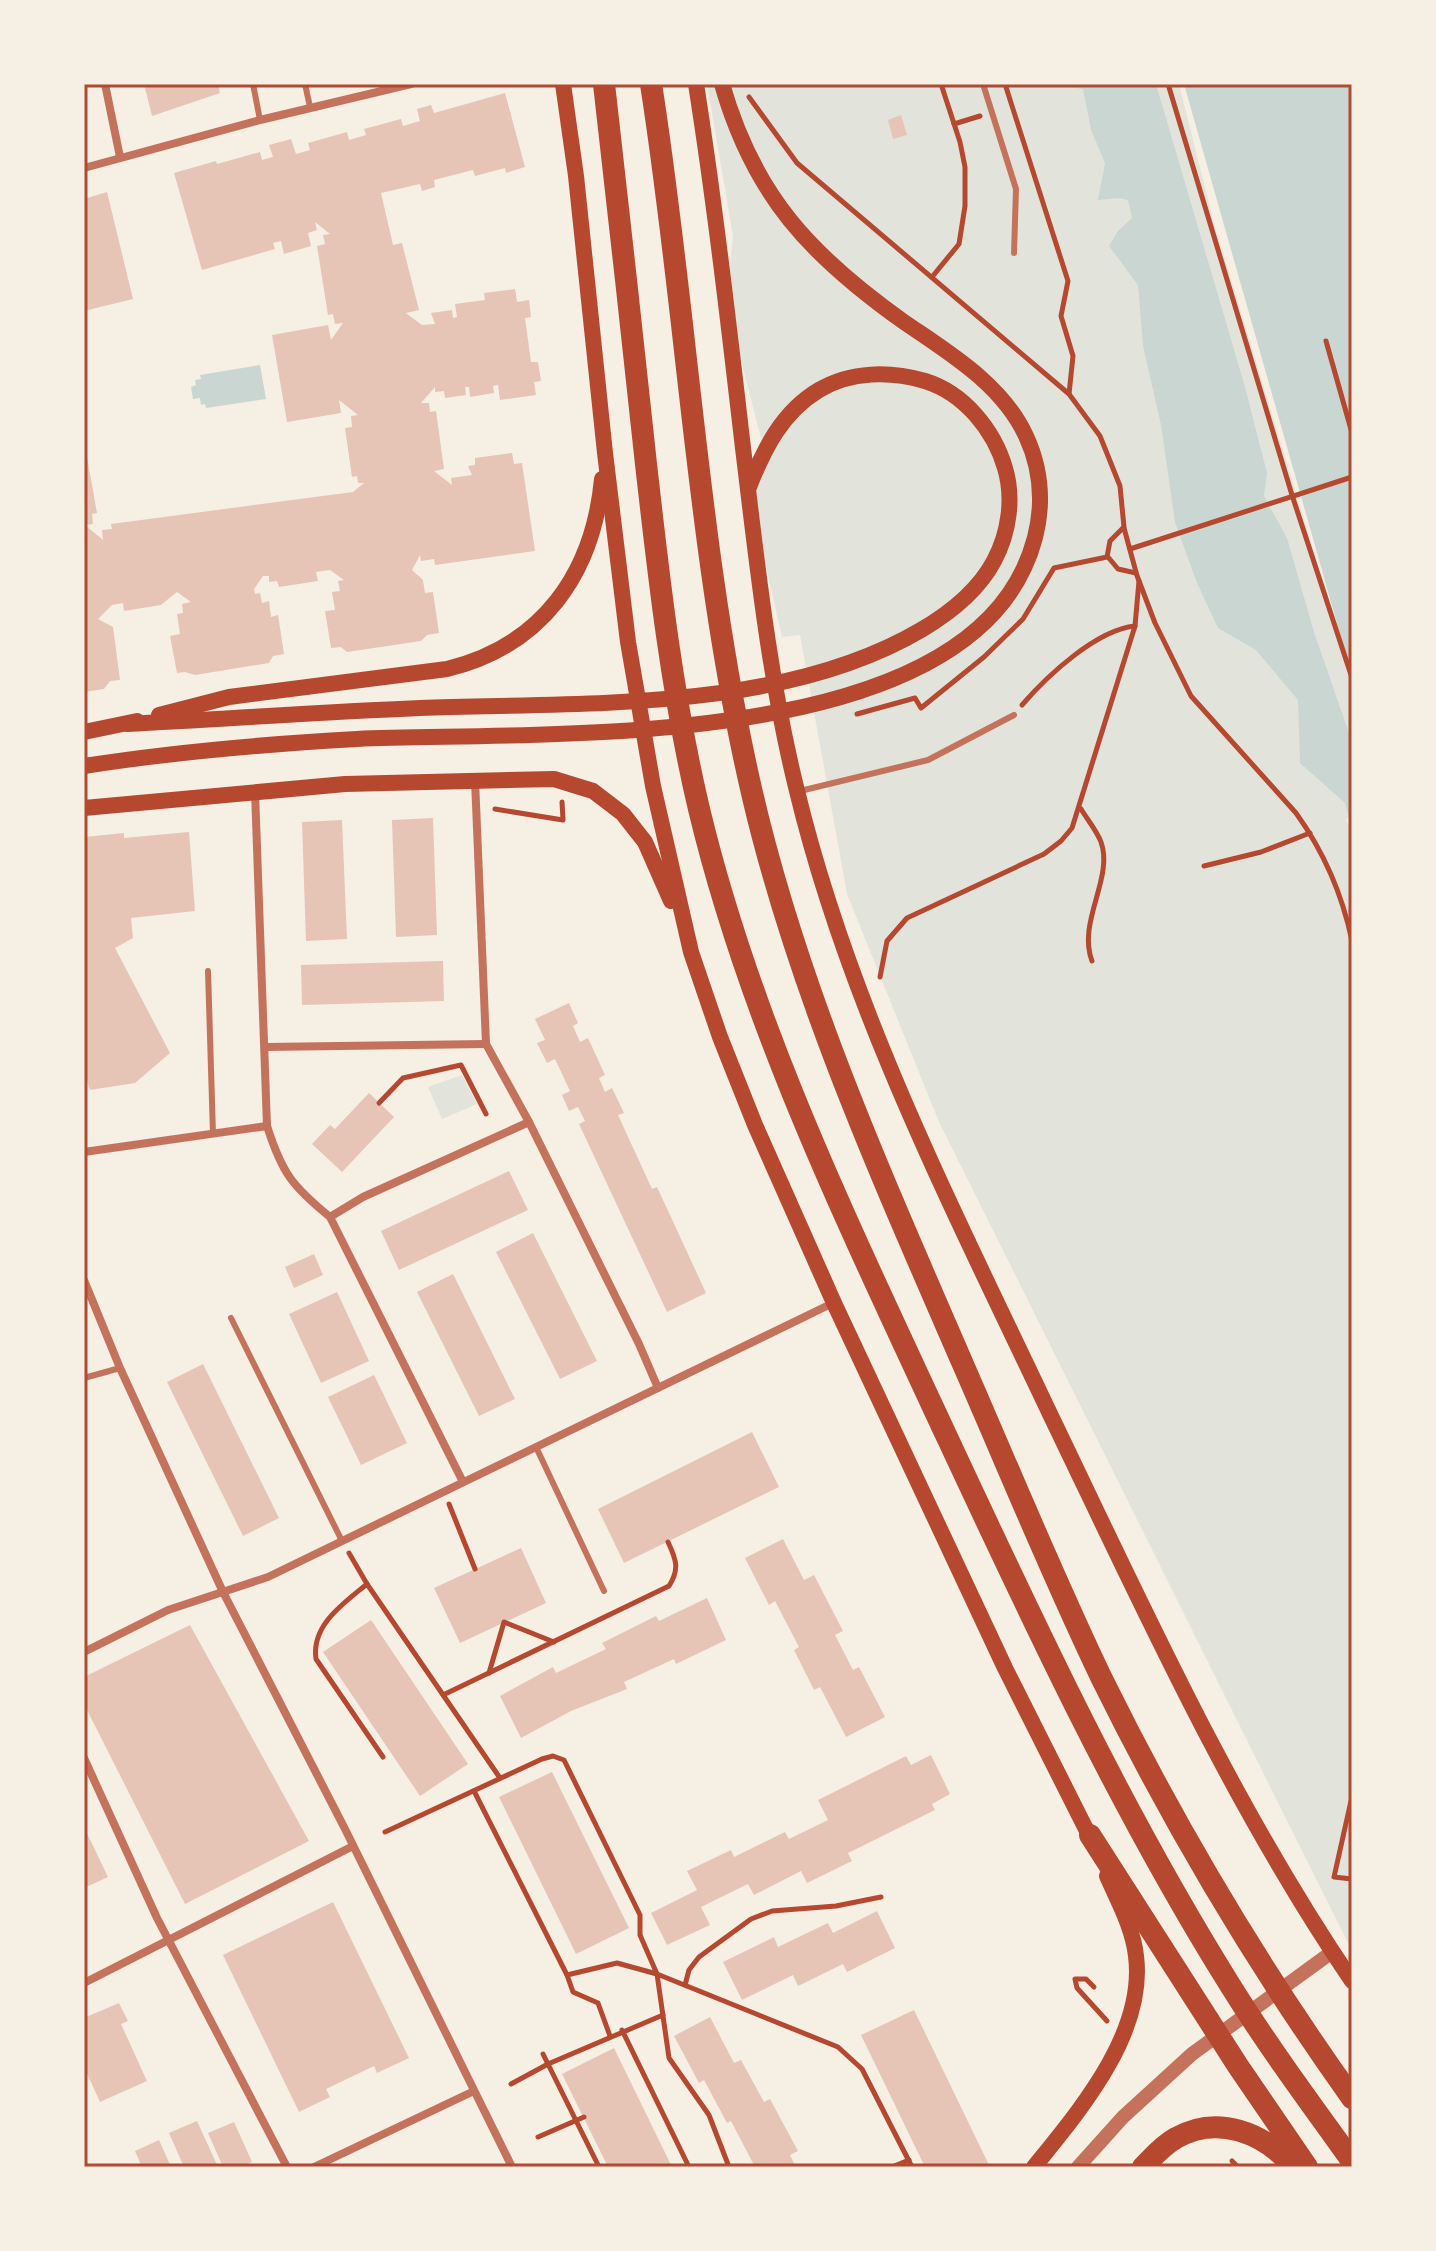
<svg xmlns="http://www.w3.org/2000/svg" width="1436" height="2251" viewBox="0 0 1436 2251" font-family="'Times New Roman',serif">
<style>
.green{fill:#e2e4dc}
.water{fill:#c9d6d2}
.building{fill:#e6c5b7}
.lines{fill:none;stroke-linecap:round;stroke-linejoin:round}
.path{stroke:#b5482f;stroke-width:5}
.service{stroke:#c5725c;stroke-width:6}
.minor{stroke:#c5725c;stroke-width:8}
.tertiary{stroke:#c5725c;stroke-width:14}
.secondary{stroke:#b5482f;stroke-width:16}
.motorway{stroke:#b5482f;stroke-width:22}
.neatline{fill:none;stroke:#b5482f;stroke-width:3}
</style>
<rect width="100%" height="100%" fill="#f6efe4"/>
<g class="green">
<polygon points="707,84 1179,84 1214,223 1352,677 1352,814 1346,819 1352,835 1352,1951 939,1122 847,894 800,635 782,637 748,489 764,450 726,302 733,236"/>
<polygon points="462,1075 477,1104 442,1119 428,1087"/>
</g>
<g class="water">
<polygon points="1069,84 1156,84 1245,387 1267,473 1264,496 1287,538 1314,632 1352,742 1352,828 1345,803 1300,763 1298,700 1256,650 1218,628 1197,583 1175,522 1161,425 1143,346 1138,285 1109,246 1118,231 1132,218 1128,200 1118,198 1098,200 1105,163 1091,130 1083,89 1069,87"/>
<polygon points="1184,84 1352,84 1352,676"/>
<polygon points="260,365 266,399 206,408 205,404 201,405 200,398 193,399 191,387 196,385 195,380 201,379 200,375"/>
</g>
<g class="building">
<polygon points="144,84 218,84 220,93 152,116"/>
<polygon points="505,93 525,167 506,173 505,168 475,176 473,170 434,180 435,187 422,191 420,184 381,193 393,245 402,243 419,310 406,313 422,325 435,324 431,313 452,310 453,318 457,317 455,304 485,300 484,293 515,289 517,302 529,300 531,317 525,318 531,362 538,362 541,381 534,382 536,395 500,400 498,385 493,386 494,393 470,397 469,387 465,387 466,395 445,398 444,391 435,392 435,387 421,403 429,403 430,412 436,411 444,469 434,471 452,485 451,478 472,475 468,466 475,465 475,458 512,453 514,464 522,463 535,551 435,565 434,559 421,561 420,555 412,570 423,580 425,593 433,592 439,633 427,635 421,641 347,652 341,647 331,648 325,611 335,610 332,592 340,591 338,581 344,580 330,570 316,572 318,581 279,587 277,581 269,582 269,576 263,576 254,589 255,594 260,593 262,603 269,601 271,617 278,615 284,654 273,656 269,663 195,675 185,672 177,673 170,636 180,634 177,614 183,613 182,604 191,602 177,592 161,605 124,611 123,603 112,605 98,619 113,627 120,680 110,681 104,689 84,692 84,440 97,513 92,514 93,524 85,525 103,540 102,530 112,529 111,524 353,492 364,483 358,483 357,476 352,477 345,428 352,427 351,416 358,415 339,400 341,413 287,422 272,335 328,325 331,340 343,323 335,324 333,314 328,315 317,246 325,244 323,235 330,234 315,222 317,230 308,233 311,246 284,254 281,241 273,243 275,249 202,270 174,173 216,161 217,164 260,152 262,160 273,157 269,145 291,139 296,154 310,150 308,143 347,132 349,140 366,135 364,129 401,119 403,126 420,121 417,109 431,105 434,113"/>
<polygon points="901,115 907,135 893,139 888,120"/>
<polygon points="107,192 133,299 84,311 84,199"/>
<polygon points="433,818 437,935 396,937 392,820"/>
<polygon points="342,820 347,939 306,941 302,822"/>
<polygon points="189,832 195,911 131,918 133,938 115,948 170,1053 135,1083 90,1090 84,1070 84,837 124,833 124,838"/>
<polygon points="443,961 444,1001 302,1005 301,965"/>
<polygon points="569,1003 578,1023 573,1026 580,1042 588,1038 605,1075 599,1078 605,1092 612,1088 624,1113 618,1115 652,1189 657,1187 706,1293 667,1312 579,1124 585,1121 578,1107 569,1111 562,1095 570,1091 555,1059 547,1063 537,1043 545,1040 535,1019"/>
<polygon points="369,1093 394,1117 342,1172 312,1144 330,1125 335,1129"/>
<polygon points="509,1171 528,1210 399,1270 381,1231"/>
<polygon points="533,1233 597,1361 560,1379 496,1252"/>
<polygon points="314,1254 323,1275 294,1288 285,1267"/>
<polygon points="453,1274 515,1399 479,1416 417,1292"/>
<polygon points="337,1292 369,1361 321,1383 289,1314"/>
<polygon points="203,1364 279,1518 243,1536 167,1382"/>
<polygon points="374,1375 407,1443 361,1465 328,1397"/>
<polygon points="752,1432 779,1487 624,1563 598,1509"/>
<polygon points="783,1539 804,1580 814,1575 843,1631 835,1635 853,1670 859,1667 885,1717 846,1737 820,1687 814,1690 794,1650 799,1647 775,1601 769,1605 745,1558"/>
<polygon points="521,1548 546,1603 460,1643 434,1588"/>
<polygon points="707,1598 726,1640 676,1664 674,1659 624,1682 627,1689 571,1711 521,1738 500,1696 553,1667 556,1673 606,1649 602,1643 656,1616 659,1621"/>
<polygon points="371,1620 468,1764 420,1796 323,1652"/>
<polygon points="190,1625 309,1841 185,1904 84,1704 84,1677"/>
<polygon points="931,1755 950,1794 932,1804 935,1810 848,1853 852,1861 807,1883 801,1871 754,1895 748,1884 701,1907 710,1925 667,1945 651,1913 697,1890 687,1871 731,1850 734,1857 785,1832 789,1839 828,1820 818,1800 906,1756 911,1765"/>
<polygon points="552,1772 629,1928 576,1954 499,1797"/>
<polygon points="84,1827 108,1877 84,1888"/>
<polygon points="333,1902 409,2058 377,2073 374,2066 326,2089 330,2097 299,2112 223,1955"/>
<polygon points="877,1911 895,1948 847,1972 843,1964 798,1986 793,1975 742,2000 723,1962 774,1937 778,1947 828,1923 833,1933"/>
<polygon points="119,2003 128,2021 121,2024 147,2081 100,2102 84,2067 84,2018"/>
<polygon points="914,2010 989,2165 986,2167 925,2167 861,2035"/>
<polygon points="710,2017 734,2063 741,2060 764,2102 770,2099 798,2151 790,2155 796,2167 755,2167 731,2121 727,2123 704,2080 699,2083 674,2036"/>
<polygon points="614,2048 672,2167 608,2167 562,2074"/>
<polygon points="197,2121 218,2167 184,2167 169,2133"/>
<polygon points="234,2122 252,2162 241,2167 223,2167 208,2133"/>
<polygon points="159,2140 171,2167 142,2167 135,2151"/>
</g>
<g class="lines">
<g class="path">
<polyline points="1005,84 1068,281 1061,316 1073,356 1069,394"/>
<polyline points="1168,84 1292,495 1352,678"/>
<polyline points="749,97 797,163 1069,394 1100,436 1120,486 1124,527 1110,541 1107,557 1054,568 1023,619 984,657 921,708 915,698 857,714"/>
<polyline points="954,124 980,116"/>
<polyline points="932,277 959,244 965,206 965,167 960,142 941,84"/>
<polyline points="1326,341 1352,433"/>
<polyline points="1124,528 1136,572"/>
<polyline points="1130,549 1352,477"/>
<path d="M1108 557 1118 569 1136 573 1155 623 1191 696 1296 813C1324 852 1342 893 1352 941"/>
<path d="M1022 705C1047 676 1096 630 1135 626"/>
<polyline points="495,809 563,820 562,802"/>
<path d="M1081 809C1087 819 1097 831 1101 842 1114 878 1077 922 1092 961"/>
<polyline points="1204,866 1261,852 1310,833"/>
<polyline points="880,977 887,941 907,918 1044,854 1061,841 1072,828 1135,626 1139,581"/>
<polyline points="379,1103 403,1078 461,1065 486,1114"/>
<polyline points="449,1504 475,1569"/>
<polyline points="349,1553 367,1584 500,1778"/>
<path d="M367 1584C344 1603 311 1625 316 1659L383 1757"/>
<polyline points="489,1673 504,1622 554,1642"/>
<path d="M443 1695 669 1586C680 1569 676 1559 668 1542"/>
<polyline points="474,1791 567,1975 573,1992 598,2003 610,2036"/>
<polyline points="1351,1801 1334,1877 1352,1879"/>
<polyline points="385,1832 542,1759 553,1756 564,1760 640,1915 640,1935 657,1974 669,2058 709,2115 729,2167"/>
<polyline points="567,1975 617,1963 657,1974 838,2047 862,2069 912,2167"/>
<polyline points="685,1985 689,1970 699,1957 751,1919 772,1911 836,1906 881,1897"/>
<polyline points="1094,1987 1086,1979 1075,1979 1077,1988 1107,2021"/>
<polyline points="622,2030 689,2167"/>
<polyline points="543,2054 599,2167"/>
<polyline points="511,2084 548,2064 663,2015"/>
<polyline points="538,2137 584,2117"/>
<polyline points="1232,2161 1238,2167"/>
<polyline points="892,2167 909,2160"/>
</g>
<g class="service">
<polyline points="253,84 260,120"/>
<polyline points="305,84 310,107"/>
<polyline points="983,84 1016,189 1014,253"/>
<polyline points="800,791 928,760 1014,715"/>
<polyline points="208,971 213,1134"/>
<polyline points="231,1318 342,1541"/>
<polyline points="84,1378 120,1368"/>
<polyline points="536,1447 604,1591"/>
</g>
<g class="minor">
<polyline points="105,84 120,157"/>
<polyline points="84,168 260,120 411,84"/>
<polyline points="475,780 486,1044 529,1122 639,1344 658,1388"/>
<path d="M255 792 267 1126C282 1173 292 1186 330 1217L463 1482"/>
<polyline points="265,1047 486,1044"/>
<polyline points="84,1152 267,1126"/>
<polyline points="330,1217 363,1197 529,1122"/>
<polyline points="84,1280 120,1368 223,1592 345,1829 512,2167"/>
<polyline points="84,1652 168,1610 268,1577 833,1303"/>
<polyline points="84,1758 157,1918 287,2167"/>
<polyline points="84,1983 353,1846"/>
<polyline points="314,2167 474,2091"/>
</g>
<polyline class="tertiary" points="1078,2167 1123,2117 1192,2054 1332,1952"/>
<g class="secondary">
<polyline points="563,84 576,176 605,453 628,642 653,786 691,952 720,1037 755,1125 834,1303 1005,1668 1093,1843"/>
<path d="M696 84C715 205 729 327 743 448 757 563 769 679 797 791 850 1010 954 1211 1050 1414 1143 1607 1231 1803 1352 1981"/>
<path d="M159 715 229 697 447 669C542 646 593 574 602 479"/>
<path d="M127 724C225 719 322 712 420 708 580 702 780 713 921 630 950 613 978 591 994 561 1009 533 1014 498 1005 468 994 430 964 393 925 381 890 371 851 371 819 390 782 412 764 449 749 487"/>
<polyline points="84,732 137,721"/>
<path d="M84 766C174 752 266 744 357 739 531 731 937 756 1024 568 1044 525 1046 479 1026 436 1002 384 949 353 904 322 811 256 754 196 722 84"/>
<polyline points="84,808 345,784 554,779 593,791 623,814 645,842 671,901"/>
<path d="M1034 2167C1079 2111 1146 2034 1136 1956 1133 1928 1118 1901 1107 1876"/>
</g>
<g class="motorway">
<path d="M604 84C619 211 632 337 646 464 659 580 672 695 699 809 749 1018 842 1211 932 1405 1024 1602 1115 1801 1230 1985 1268 2046 1310 2103 1352 2161"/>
<path d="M651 84C688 320 698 560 752 793 798 991 881 1175 962 1362 1008 1467 1052 1575 1102 1679 1174 1825 1257 1965 1352 2098"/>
<polyline points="1090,1835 1238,2066 1307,2167"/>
<path d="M1143 2167C1153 2157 1163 2145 1176 2138 1218 2114 1264 2133 1294 2167"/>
</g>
</g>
<rect width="1436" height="2251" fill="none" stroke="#f6efe4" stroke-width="172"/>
<rect x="86" y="86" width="1264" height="2079" class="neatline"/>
</svg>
